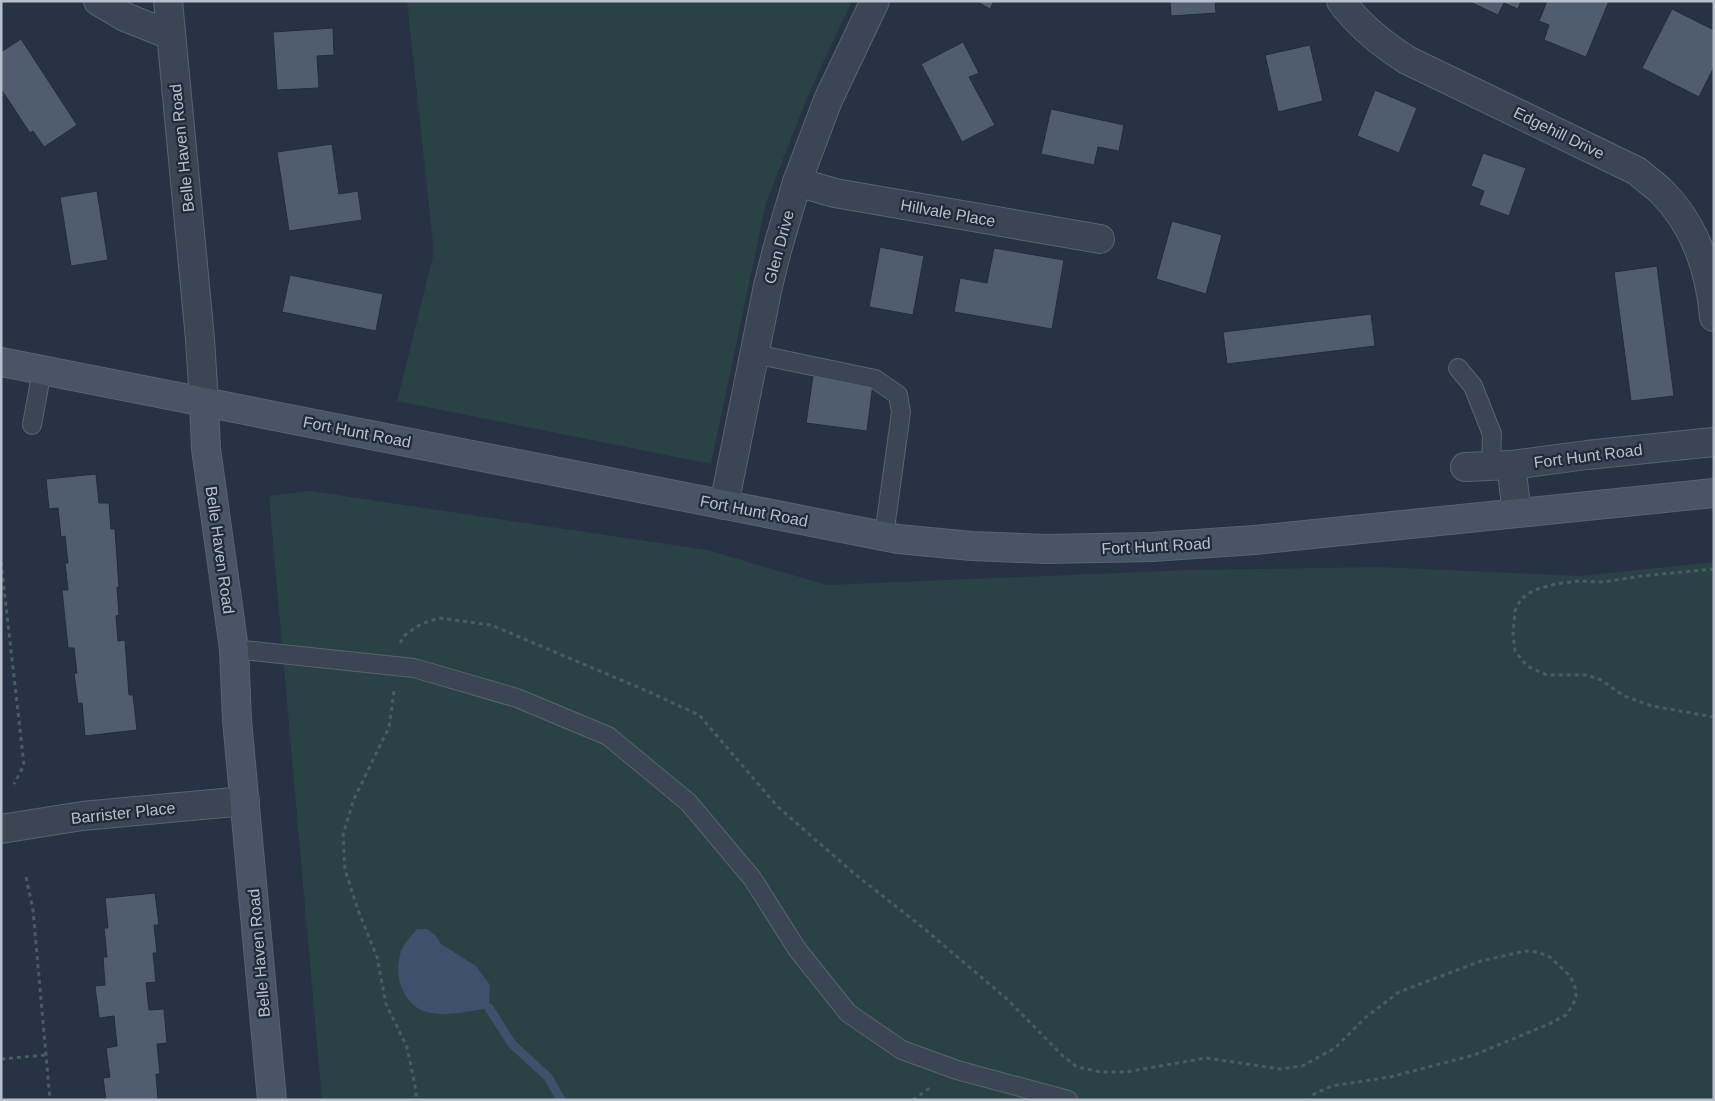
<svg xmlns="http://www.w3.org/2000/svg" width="1715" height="1101" viewBox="0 0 1715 1101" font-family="Arial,sans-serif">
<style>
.green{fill:#294244}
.water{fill:#3c516c}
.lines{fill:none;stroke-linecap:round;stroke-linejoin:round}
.stream{stroke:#3c516c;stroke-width:9}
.building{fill:#505c6f;stroke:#222c3a}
.lane-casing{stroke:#596370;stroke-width:20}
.street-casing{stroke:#596370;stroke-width:30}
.secondary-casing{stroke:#596370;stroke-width:30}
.path{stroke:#475e61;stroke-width:3;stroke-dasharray:4 4;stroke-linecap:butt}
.lane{stroke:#3b4553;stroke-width:18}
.street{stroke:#3b4553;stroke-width:28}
.secondary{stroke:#495466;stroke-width:28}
.labels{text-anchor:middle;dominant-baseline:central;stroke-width:4.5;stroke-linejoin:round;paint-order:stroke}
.street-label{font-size:16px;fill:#b8c0cd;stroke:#202a39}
</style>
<rect width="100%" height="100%" fill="#273344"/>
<g class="green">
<polygon points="407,1 852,1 809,93 766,203 711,464 397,401 434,252"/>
<polygon points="310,491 707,550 827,585 1188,570 1380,567 1581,576 1714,562 1714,1100 322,1100 269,496"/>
</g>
<path class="water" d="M417 929H427L435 935 441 944 476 966 490 985 489 1008C470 1011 451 1016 431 1013 405 1009 393 978 400 955 402 945 411 936 417 929Z"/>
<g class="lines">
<polyline class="stream" points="489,1008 512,1044 548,1077 561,1100"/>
</g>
<g class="building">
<polygon points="976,1 994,1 990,9"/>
<polygon points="1170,1 1215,1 1216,13 1171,16"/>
<polygon points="1468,1 1521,1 1518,9 1504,3 1498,15"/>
<polygon points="1547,1 1609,1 1586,57 1544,40 1549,25 1539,21"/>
<polygon points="1672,9 1714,30 1714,67 1699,97 1642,68"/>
<polygon points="333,28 334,55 317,56 319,88 277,90 273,32"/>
<polygon points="21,39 77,125 44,147 33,131 30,133 1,89 1,52"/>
<polygon points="963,42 979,73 969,77 995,125 962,142 921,64"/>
<polygon points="1310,45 1323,101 1278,112 1265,55"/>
<polygon points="1375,90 1417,108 1399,153 1357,136"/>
<polygon points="1051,109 1124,125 1119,151 1098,147 1094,165 1041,154"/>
<polygon points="332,144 339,194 358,191 362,220 289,231 277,152"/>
<polygon points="1483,153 1526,168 1509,216 1479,205 1484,191 1471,186"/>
<polygon points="97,191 108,260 71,266 60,197"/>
<polygon points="1172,221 1222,235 1206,294 1156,279"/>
<polygon points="880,247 924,256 913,315 869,307"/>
<polygon points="994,248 1064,260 1052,329 954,312 960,278 987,283"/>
<polygon points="1657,266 1674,396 1631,401 1614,272"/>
<polygon points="290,275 383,294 376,331 282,312"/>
<polygon points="1371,314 1375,346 1227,364 1223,332"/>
<polygon points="813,376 873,384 867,431 806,423"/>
<polygon points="96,474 99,503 109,503 111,529 115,529 119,588 117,587 119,615 116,616 118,641 125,640 129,695 133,695 137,730 85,736 82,703 78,704 74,673 77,673 74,648 68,648 62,590 68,590 65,563 68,563 65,536 61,537 58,508 49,509 46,479"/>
<polygon points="155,893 159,925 154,925 157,953 153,953 156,982 146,983 149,1010 164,1009 167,1043 157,1044 160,1074 156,1074 158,1100 106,1100 103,1078 110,1077 106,1048 117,1046 114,1016 99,1018 95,986 105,985 103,957 107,957 104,928 108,928 105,898"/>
</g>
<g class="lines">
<g class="lane-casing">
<g id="lane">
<polyline points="755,354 875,379 898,395 901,412 884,536"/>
<polyline points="1458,368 1473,386 1492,434 1491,466"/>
<polyline points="32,425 42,370"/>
<polyline points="234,649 414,668 517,698 608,736 688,802 752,878 797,949 848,1013 902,1050 957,1070 1068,1100"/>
</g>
</g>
<g class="street-casing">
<g id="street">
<polyline points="98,1 125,17 170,35"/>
<polyline points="168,1 200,339 204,403"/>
<path d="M1341 1C1359 26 1382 44 1407 60L1637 171C1645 178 1653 184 1661 191 1695 225 1710 269 1714 317"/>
<polyline points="797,182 835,193 1100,239"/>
<polyline points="1511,465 1517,513"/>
<polyline points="1465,467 1511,465 1587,455 1714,442"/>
<polyline points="724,505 768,286 777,250 797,182 828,100 875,1"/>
<polyline points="1,829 82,816 245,801"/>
</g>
</g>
<g class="secondary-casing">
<g id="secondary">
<polyline points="1,362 898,539 972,546 1046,549 1152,547 1255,540 1714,493"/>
<polyline points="204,403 206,449 234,649 237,720 272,1100"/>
</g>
</g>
<g class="path">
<polyline points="1,562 24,765 14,784"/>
<polyline points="1714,569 1641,576 1604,582 1579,581 1555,584 1534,590 1521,599 1515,611 1513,634 1515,651 1527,666 1547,675 1587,675 1601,680 1624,696 1652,706 1714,717"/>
<polyline points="400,643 405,635 421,624 439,618 491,625 647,691 699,715 778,807 856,875 921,926 1007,999 1063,1056 1077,1067 1101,1072 1126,1072 1206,1058 1280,1069 1302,1066 1335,1048 1366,1017 1399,992 1481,961 1525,951 1538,952 1550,957 1570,976 1575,987 1576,996 1573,1005 1566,1015 1549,1024 1474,1055 1390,1077 1332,1086 1314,1094 1310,1100"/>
<polyline points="394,691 389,727 354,799 343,835 345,870 358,910 377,957 386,1004 407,1047 416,1091 416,1100"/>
<polyline points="26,877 33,910 50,1100"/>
<polyline points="1,1059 46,1055"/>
<polyline points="913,1100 931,1087"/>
</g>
<use href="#lane" class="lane"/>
<use href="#street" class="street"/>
<use href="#secondary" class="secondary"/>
</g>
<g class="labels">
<g class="street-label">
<text transform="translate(1559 133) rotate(26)">Edgehill Drive</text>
<text transform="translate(182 148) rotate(-96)">Belle Haven Road</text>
<text transform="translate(948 213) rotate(10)">Hillvale Place</text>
<text transform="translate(779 247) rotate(-75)">Glen Drive</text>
<text transform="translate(357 432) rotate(11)">Fort Hunt Road</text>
<text transform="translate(1588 456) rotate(-7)">Fort Hunt Road</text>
<text transform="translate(754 511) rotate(11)">Fort Hunt Road</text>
<text transform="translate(1156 546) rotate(-3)">Fort Hunt Road</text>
<text transform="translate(220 550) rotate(82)">Belle Haven Road</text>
<text transform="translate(123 813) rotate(-6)">Barrister Place</text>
<text transform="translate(259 953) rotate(-95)">Belle Haven Road</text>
</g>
</g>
<rect width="1715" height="1101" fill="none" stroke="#b8c0cd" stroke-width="5"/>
</svg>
